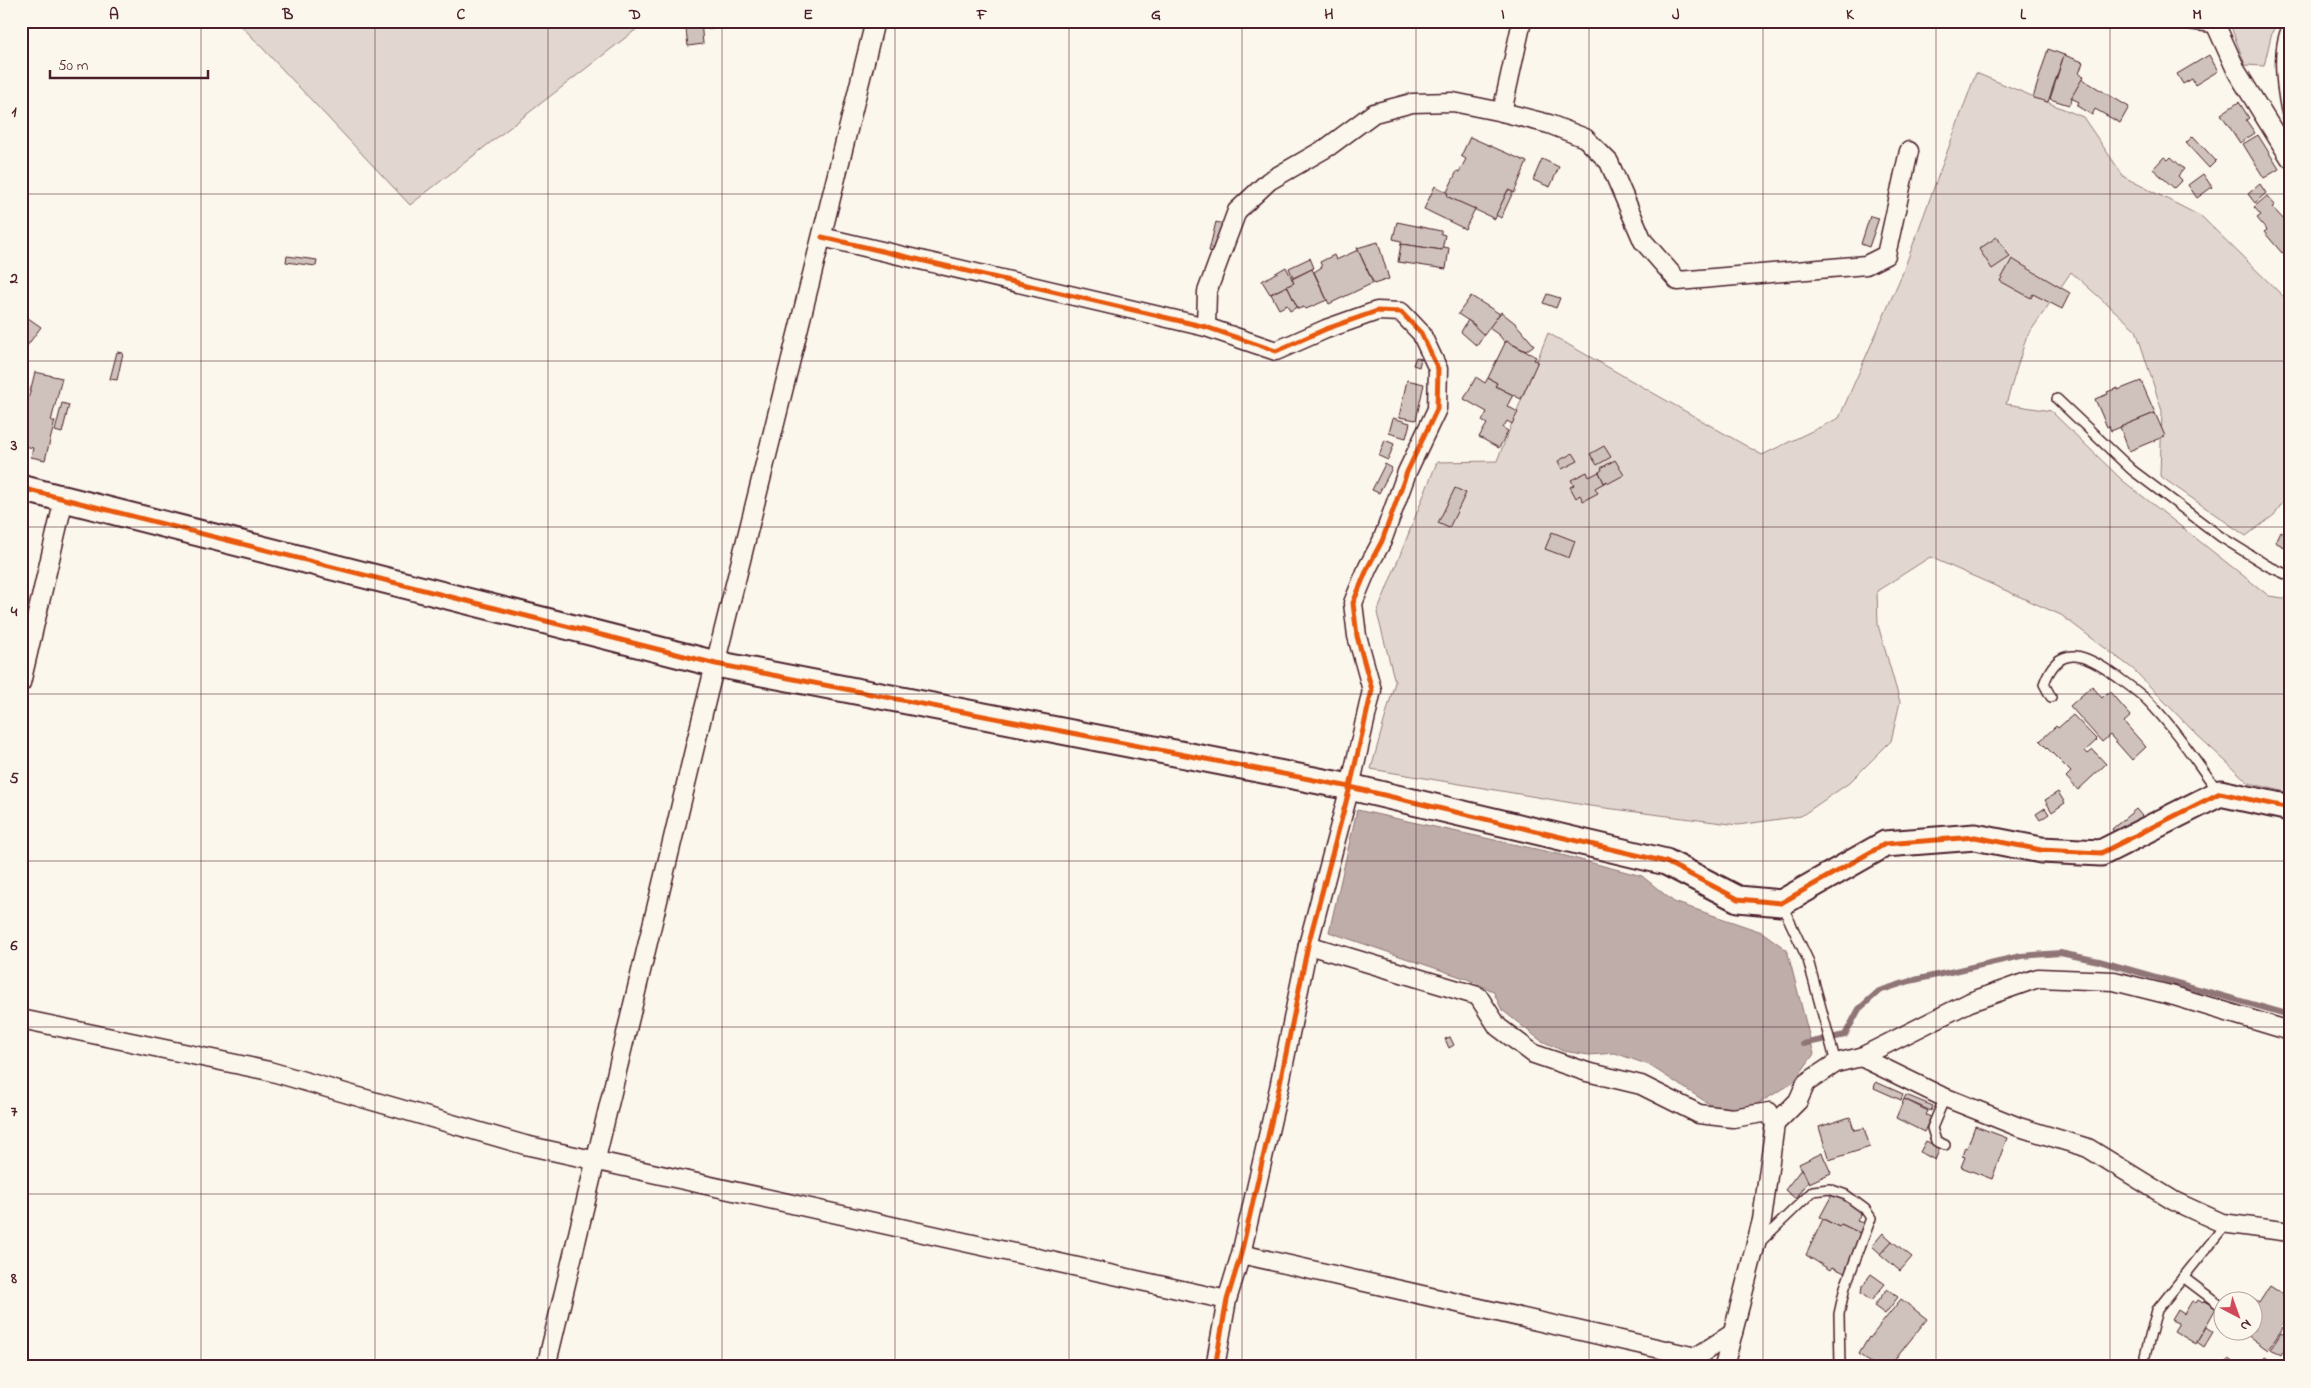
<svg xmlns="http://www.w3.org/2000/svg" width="2311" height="1388" viewBox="0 0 2311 1388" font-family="'Indie Flower',sans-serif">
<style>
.green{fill:#e2d7d0;stroke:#967b7e}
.water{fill:#bfadaa;stroke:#907477}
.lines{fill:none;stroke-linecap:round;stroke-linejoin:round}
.stream{stroke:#907477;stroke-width:6}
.building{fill:#cfc2bc;stroke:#4a1f2b}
.lane-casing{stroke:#4a1f2b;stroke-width:12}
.street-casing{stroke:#4a1f2b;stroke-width:21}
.secondary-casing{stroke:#4a1f2b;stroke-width:29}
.lane{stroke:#fbf7ec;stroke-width:9}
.street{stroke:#fbf7ec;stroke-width:18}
.secondary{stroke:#fbf7ec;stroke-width:25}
.cycleway-casing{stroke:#fbf7ec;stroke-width:8}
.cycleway{stroke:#e8590c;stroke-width:5}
.grid{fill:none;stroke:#4a1f2b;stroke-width:1;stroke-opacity:0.55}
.neatline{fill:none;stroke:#4a1f2b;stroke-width:2}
.grid-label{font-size:16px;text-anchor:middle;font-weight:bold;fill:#4a1f2b}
</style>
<rect width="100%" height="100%" fill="#fbf7ec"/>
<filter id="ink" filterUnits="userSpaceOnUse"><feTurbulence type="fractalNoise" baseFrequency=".02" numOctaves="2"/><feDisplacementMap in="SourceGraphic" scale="10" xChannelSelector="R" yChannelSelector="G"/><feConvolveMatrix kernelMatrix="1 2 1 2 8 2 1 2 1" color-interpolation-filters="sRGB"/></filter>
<g filter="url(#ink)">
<g class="green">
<polygon points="237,21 647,21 410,205"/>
<polygon points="2229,21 2279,21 2272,32 2264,66 2245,65"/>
<polygon points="1976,73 2083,117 2124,177 2202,217 2290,303 2290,491 2274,515 2246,536 2160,476 2162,411 2136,330 2071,272 2026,338 2006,404 2051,411 2122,480 2269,596 2290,599 2290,793 2249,783 2195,733 2133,669 2061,615 1930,557 1877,591 1878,625 1900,702 1891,741 1849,783 1801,816 1738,825 1590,806 1371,769 1395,682 1377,613 1437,462 1497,461 1548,333 1762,455 1839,418 1903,272"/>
</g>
<polygon class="water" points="1357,810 1554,853 1642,876 1674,902 1762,932 1787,950 1814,1054 1793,1083 1757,1104 1720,1111 1649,1065 1615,1053 1589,1055 1563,1051 1540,1040 1502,1010 1493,991 1467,979 1329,932"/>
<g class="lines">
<polyline class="stream" points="1803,1044 1845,1035 1859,1009 1879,991 1910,981 2021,956 2060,953 2099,961 2290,1015"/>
</g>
<g class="building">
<polygon points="685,21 701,21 703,44 688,46"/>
<polygon points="707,21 719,21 720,28 707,29"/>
<polygon points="2048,49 2064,55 2048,102 2033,98"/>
<polygon points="2064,55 2083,62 2079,74 2084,76 2069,105 2050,99"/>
<polygon points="2209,55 2218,71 2195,85 2192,79 2183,84 2177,74"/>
<polygon points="2082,79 2129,107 2120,123 2095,109 2092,115 2077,106 2079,102 2071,98"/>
<polygon points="2239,102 2249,118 2246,120 2255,133 2240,143 2221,114"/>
<polygon points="2258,135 2279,169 2264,178 2243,144"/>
<polygon points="2193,136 2216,161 2209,168 2186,143"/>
<polygon points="1470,137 1527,162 1514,193 1508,190 1495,219 1448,197 1446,194 1457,171 1459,172 1466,159 1461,156"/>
<polygon points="2164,157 2168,160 2171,157 2184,169 2178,176 2182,180 2174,188 2153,169"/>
<polygon points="1542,159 1559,167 1550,187 1533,180"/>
<polygon points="2203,174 2212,187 2197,198 2188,185"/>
<polygon points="2260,184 2266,193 2255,203 2248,194"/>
<polygon points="1435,186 1447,192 1448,197 1475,209 1465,229 1424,209"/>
<polygon points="1508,190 1513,192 1501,218 1496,215"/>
<polygon points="2267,196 2275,205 2272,207 2286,222 2290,219 2290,247 2282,253 2264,232 2267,230 2257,218 2261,215 2254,207"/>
<polygon points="1870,216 1879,218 1869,247 1861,244"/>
<polygon points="1216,222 1226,225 1219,254 1209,251"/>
<polygon points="1397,222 1441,231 1441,234 1445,235 1442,250 1401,244 1401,241 1393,239"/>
<polygon points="1997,237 2010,257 1992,269 1979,249"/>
<polygon points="1378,242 1389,279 1374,284 1357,248"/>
<polygon points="1401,244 1442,250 1443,247 1449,248 1446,269 1398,262"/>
<polygon points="1358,250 1373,283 1329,304 1314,272 1322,267 1320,262 1334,255 1336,260"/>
<polygon points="287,256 317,260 316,266 286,262"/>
<polygon points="1310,258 1314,268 1293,278 1289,268"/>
<polygon points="2012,259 2070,293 2062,309 2033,294 2031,298 2000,281"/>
<polygon points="1286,267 1294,283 1270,294 1262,281"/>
<polygon points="1312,269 1327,300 1306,309 1304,307 1298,309 1287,286 1294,283 1292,279"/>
<polygon points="1287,286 1297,307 1290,311 1287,305 1279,309 1271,294"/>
<polygon points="1547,294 1560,298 1556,308 1543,303"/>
<polygon points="1471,296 1500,314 1484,335 1473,327 1475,325 1458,314"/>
<polygon points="1501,312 1515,323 1534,345 1526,351 1506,341 1506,344 1499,335 1489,328"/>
<polygon points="21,313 41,327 21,354"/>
<polygon points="1468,320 1484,335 1477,346 1461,332"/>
<polygon points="1506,341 1536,357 1534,360 1538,361 1521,399 1495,386 1497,383 1488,378"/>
<polygon points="117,352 123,353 117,380 110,379"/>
<polygon points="1416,357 1421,359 1419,367 1413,365"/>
<polygon points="35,372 62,378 51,421 55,421 45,460 31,457 33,448 21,445 27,417 24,416"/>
<polygon points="1476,377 1485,383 1488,378 1497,383 1495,386 1513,395 1507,406 1518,412 1512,424 1507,421 1503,428 1508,431 1499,448 1479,437 1487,424 1482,421 1487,412 1464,399"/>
<polygon points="1407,380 1424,384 1416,420 1399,417"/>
<polygon points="2141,381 2155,413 2111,431 2109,426 2107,427 2095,399 2108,394 2107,392 2118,388 2118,390"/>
<polygon points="62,403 69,405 62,433 55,431"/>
<polygon points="2155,413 2165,436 2129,451 2120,427"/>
<polygon points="1393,418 1410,423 1406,438 1389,433"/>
<polygon points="1385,440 1394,444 1388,460 1379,456"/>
<polygon points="1604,446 1611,457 1597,465 1590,454"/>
<polygon points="1573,453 1578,461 1562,469 1558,461"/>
<polygon points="1615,460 1624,475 1609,483 1607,481 1604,483 1599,472 1602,470 1601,468"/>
<polygon points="1385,464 1392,468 1379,493 1372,490"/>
<polygon points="1587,472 1589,477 1599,472 1604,483 1595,488 1598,493 1583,501 1580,495 1576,498 1570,487 1574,485 1571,480"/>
<polygon points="1455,488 1466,493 1449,528 1438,523"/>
<polygon points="2289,526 2290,527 2290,550 2275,542 2280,531 2285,534"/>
<polygon points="1552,532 1575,541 1569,558 1545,549"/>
<polygon points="2092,686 2102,698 2109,691 2131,716 2124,722 2146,747 2132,760 2110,735 2102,742 2070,706"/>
<polygon points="2073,715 2097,740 2085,751 2088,754 2093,750 2106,764 2078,790 2066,777 2071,772 2040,741 2056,726 2058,728"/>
<polygon points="2058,792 2065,803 2052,812 2045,800"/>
<polygon points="2045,808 2049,814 2040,820 2036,814"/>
<polygon points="2136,809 2147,822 2117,836 2112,829"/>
<polygon points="1450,1037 1454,1045 1449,1048 1445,1039"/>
<polygon points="1876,1082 1903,1094 1901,1100 1874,1088"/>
<polygon points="1906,1095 1933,1106 1931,1111 1904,1099"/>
<polygon points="1904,1099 1928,1111 1926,1115 1931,1117 1924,1132 1896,1118"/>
<polygon points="1850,1117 1854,1130 1864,1128 1870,1147 1829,1160 1819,1127"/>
<polygon points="1975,1126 2007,1138 1992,1179 1961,1167 1965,1157 1962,1156 1965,1147 1967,1148"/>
<polygon points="1926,1141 1940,1148 1935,1160 1920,1152"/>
<polygon points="1822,1153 1831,1173 1809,1183 1799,1164"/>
<polygon points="1802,1168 1808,1182 1796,1199 1785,1190"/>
<polygon points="1833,1193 1864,1208 1857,1221 1866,1224 1862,1234 1841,1224 1839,1227 1820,1217"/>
<polygon points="1823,1219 1839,1227 1841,1224 1862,1234 1849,1275 1832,1267 1830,1270 1806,1255"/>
<polygon points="1883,1233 1892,1241 1881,1254 1872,1246"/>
<polygon points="1892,1241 1912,1257 1900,1271 1880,1254"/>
<polygon points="1871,1274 1885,1284 1871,1301 1861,1293 1862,1286"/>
<polygon points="2270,1286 2290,1299 2290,1313 2281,1326 2283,1328 2268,1350 2240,1330 2254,1330 2254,1300 2249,1300 2251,1298 2259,1303"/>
<polygon points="1887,1289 1898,1297 1885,1314 1874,1306"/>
<polygon points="1901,1299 1927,1319 1889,1367 1875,1367 1859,1354 1869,1337 1870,1338"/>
<polygon points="2198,1300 2203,1303 2204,1301 2216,1308 2196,1344 2174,1331 2179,1323 2172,1320 2178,1310 2184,1314 2192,1301 2196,1303"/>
<polygon points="2206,1327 2213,1332 2204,1347 2197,1342"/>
<polygon points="2281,1333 2290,1338 2281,1355 2271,1349"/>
<polygon points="2265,1357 2276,1364 2274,1367 2259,1367"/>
<polygon points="2229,1359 2241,1367 2224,1367"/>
</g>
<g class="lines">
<g class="lane-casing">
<g id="lane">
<polyline points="2160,21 2217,28"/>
<path d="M2290 22C2273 47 2283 101 2290 129"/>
<polyline points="2057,399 2132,470 2221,537 2268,566 2290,576"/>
<path d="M2051 697 2044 684C2059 640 2088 656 2116 676 2127 684 2140 693 2149 702 2175 729 2196 761 2218 791"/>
<polyline points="1782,905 1808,960 1836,1063"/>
<polyline points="1945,1097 1932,1128 1936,1141 1945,1145"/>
<polyline points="1758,1244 1813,1191 1829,1189 1846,1195 1865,1209 1871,1218 1845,1287 1839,1314 1840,1367"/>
<polyline points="2183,1277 2224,1308"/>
<polyline points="2145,1356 2157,1310 2226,1224"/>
</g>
</g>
<g class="street-casing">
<g id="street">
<polyline points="2214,21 2237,72 2290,158"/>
<polyline points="1502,112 1522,21"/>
<polyline points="822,237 1206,327 1276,351 1326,329 1377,311 1401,312 1421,333 1438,369 1437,409 1407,472 1382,541 1368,567 1353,603 1357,636 1372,690 1350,787 1308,945 1279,1088 1241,1254 1227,1300 1215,1367"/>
<polyline points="1206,327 1207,292 1237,211 1269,181 1328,147 1374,113 1412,103 1453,102 1502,112 1549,124 1585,138 1609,162 1643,241 1678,281 1866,265 1886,255 1909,151"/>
<polyline points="21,683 64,499"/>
<polyline points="1308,945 1478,996 1498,1027 1534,1054 1587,1072 1641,1085 1699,1114 1733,1118 1769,1112 1775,1124 1762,1220 1724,1367"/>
<polyline points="21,1019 269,1071 525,1145 1227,1300"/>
<polyline points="1861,1057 1939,1095 2019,1127 2088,1148 2174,1201 2222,1223 2290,1232"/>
<polyline points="1775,1124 1798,1101 1806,1083 1836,1063 1861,1057 1970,1002 2038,978 2114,981 2174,996 2290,1031"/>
<polyline points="1241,1254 1696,1357 1733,1333"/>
<polyline points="546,1367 703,713 875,21"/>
</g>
</g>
<g class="secondary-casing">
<polyline id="secondary" points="21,488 716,664 1350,787 1666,862 1738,899 1781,903 1885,844 1975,837 2041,850 2101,853 2220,793 2290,808"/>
</g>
<use href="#lane" class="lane"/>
<use href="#street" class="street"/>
<use href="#secondary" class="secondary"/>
<g class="cycleway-casing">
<g id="cycleway">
<polyline points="822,237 1206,327 1276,351 1326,329 1377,311 1401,312 1421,333 1438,369 1437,409 1407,472 1382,541 1368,567 1353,603 1357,636 1372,690 1350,787 1308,945 1279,1088 1241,1254 1227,1300 1215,1367"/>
<polyline points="21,488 716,664 1350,787 1666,862 1738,899 1781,903 1885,844 1975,837 2041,850 2101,853 2220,793 2290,808"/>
</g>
</g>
<use href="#cycleway" class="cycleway"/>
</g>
</g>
<path class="grid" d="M201 21V1367M375 21V1367M548 21V1367M722 21V1367M895 21V1367M1069 21V1367M1242 21V1367M1416 21V1367M1589 21V1367M1763 21V1367M1936 21V1367M2110 21V1367M21 194H2290M21 361H2290M21 527H2290M21 694H2290M21 861H2290M21 1027H2290M21 1194H2290"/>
<rect width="2311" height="1388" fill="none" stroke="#fbf7ec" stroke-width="55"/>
<g transform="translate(2238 1316) rotate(139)"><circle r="24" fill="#fbf7ec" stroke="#b4a19f"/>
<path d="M0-4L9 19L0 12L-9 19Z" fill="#d1495b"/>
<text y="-8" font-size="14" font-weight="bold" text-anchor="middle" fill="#4a1f2b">N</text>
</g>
<path d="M50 70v8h158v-8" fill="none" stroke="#4a1f2b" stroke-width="2.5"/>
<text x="58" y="70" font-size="15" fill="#4a1f2b" stroke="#fbf7ec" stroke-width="4" paint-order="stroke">50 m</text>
<rect x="28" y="28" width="2256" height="1332" class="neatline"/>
<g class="grid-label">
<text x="114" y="19">A</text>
<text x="288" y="19">B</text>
<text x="461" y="19">C</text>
<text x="635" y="19">D</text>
<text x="808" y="19">E</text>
<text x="982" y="19">F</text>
<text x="1156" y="19">G</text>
<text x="1329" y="19">H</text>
<text x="1503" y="19">I</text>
<text x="1676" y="19">J</text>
<text x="1850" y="19">K</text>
<text x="2023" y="19">L</text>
<text x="2197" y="19">M</text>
<text x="14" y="116">1</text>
<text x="14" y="283">2</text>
<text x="14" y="450">3</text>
<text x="14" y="616">4</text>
<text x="14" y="783">5</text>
<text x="14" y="950">6</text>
<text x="14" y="1116">7</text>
<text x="14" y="1283">8</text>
</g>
</svg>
